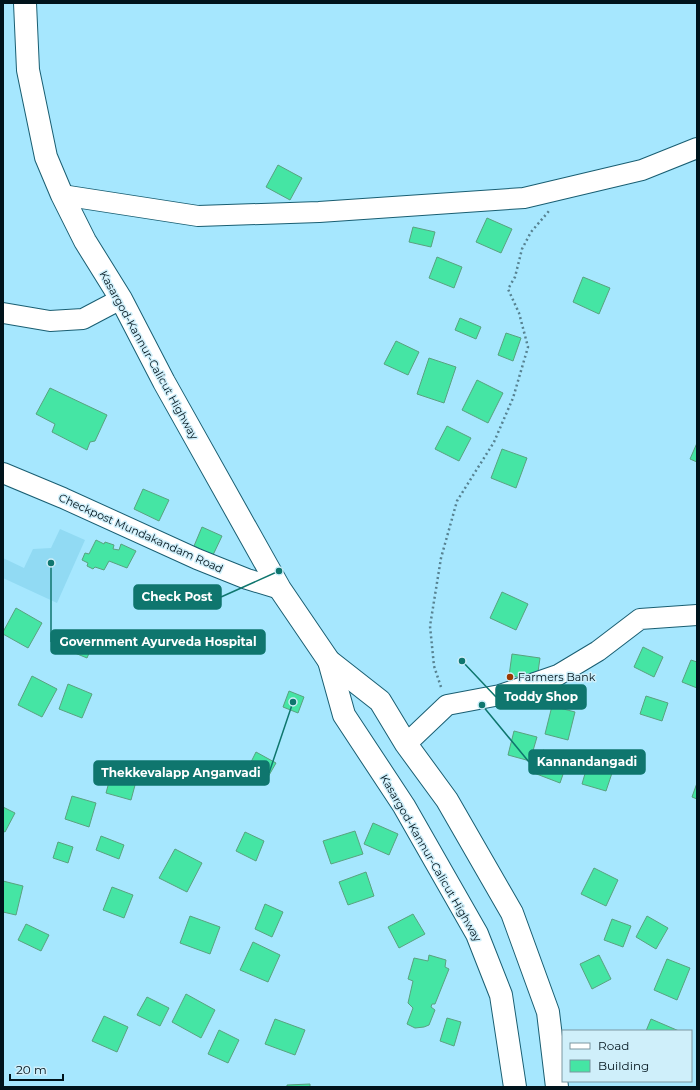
<svg xmlns="http://www.w3.org/2000/svg" width="700" height="1090" viewBox="0 0 700 1090" font-family="Montserrat,sans-serif">
<style>
.built{fill:#91daf3}
.building{fill:#45e5a4;stroke:#59a27f}
.lines{fill:none;stroke-linecap:round;stroke-linejoin:round}
.minor-casing{stroke:#195e72;stroke-width:22}
.highway-casing{stroke:#195e72;stroke-width:24}
.path{stroke:#578291;stroke-width:2.5;stroke-dasharray:2 3;stroke-linecap:butt}
.minor{stroke:#fff;stroke-width:20}
.highway{stroke:#fff;stroke-width:22}
.poi-dot{fill:#9c3802;stroke:#cfeffa;stroke-width:1.5}
.labels{text-anchor:middle;dominant-baseline:central;stroke-width:3;stroke-linejoin:round;paint-order:stroke}
.street-label{font-size:11px;fill:#00131b;stroke:#cfeffa}
.poi-label{font-size:11px;fill:#00131b;stroke:#cfeffa;text-anchor:start}
.leader{fill:none;stroke:#0f766e;stroke-width:1.5}
.callout-dot{fill:#0f766e;stroke:#cfeffa;stroke-width:1.5}
.callout{fill:#0f766e;stroke:#0f766e;stroke-width:1.5}
.callout-label{font-size:12px;text-anchor:middle;font-weight:bold;fill:#fff}
</style>
<rect width="100%" height="100%" fill="#a6e7fe"/>
<polygon class="built" points="60,529 85,540 57,603 3,578 3,558 24,568 33,549 51,548"/>
<g class="building">
<polygon points="278,165 302,178 290,200 266,187"/>
<polygon points="487,218 512,229 501,253 476,242"/>
<polygon points="413,227 435,232 431,247 409,242"/>
<polygon points="437,257 462,267 454,288 429,278"/>
<polygon points="583,277 610,288 599,314 573,302"/>
<polygon points="460,318 481,327 476,339 455,330"/>
<polygon points="506,333 521,338 513,361 498,355"/>
<polygon points="396,341 419,352 408,375 384,364"/>
<polygon points="429,358 456,367 444,403 417,394"/>
<polygon points="477,380 503,393 488,423 462,410"/>
<polygon points="50,388 107,415 95,441 90,442 87,450 52,432 55,424 36,414"/>
<polygon points="447,426 471,438 459,461 435,449"/>
<polygon points="697,443 697,462 690,459"/>
<polygon points="502,449 527,458 516,488 491,478"/>
<polygon points="143,489 169,500 159,521 134,509"/>
<polygon points="202,527 222,536 213,555 194,546"/>
<polygon points="96,540 104,544 105,542 114,545 113,549 119,550 121,544 136,551 127,568 109,561 104,570 95,567 93,569 87,566 88,563 82,560 85,553 89,554"/>
<polygon points="502,592 528,604 516,630 490,618"/>
<polygon points="16,608 42,623 28,648 3,634 3,632"/>
<polygon points="75,637 93,644 87,658 70,651"/>
<polygon points="643,647 663,657 654,677 634,667"/>
<polygon points="512,654 540,658 537,679 509,676"/>
<polygon points="691,660 697,662 697,688 682,682"/>
<polygon points="32,676 57,689 42,717 18,705"/>
<polygon points="68,684 92,694 82,718 59,709"/>
<polygon points="289,691 304,697 298,713 283,707"/>
<polygon points="646,696 668,703 662,721 640,714"/>
<polygon points="552,706 575,712 568,740 545,734"/>
<polygon points="514,731 537,737 530,761 508,755"/>
<polygon points="543,750 568,760 560,783 534,773"/>
<polygon points="256,752 276,763 264,784 245,774"/>
<polygon points="591,753 616,761 606,791 582,784"/>
<polygon points="113,767 138,774 131,800 106,793"/>
<polygon points="697,783 697,799 692,797"/>
<polygon points="72,796 96,803 89,827 65,819"/>
<polygon points="3,807 15,813 5,832 3,831"/>
<polygon points="373,823 398,834 389,855 364,844"/>
<polygon points="355,831 363,854 331,864 323,841"/>
<polygon points="245,832 264,841 256,861 236,851"/>
<polygon points="101,836 124,845 119,859 96,850"/>
<polygon points="58,842 73,847 68,863 53,858"/>
<polygon points="175,849 202,863 187,892 159,878"/>
<polygon points="594,868 618,880 606,906 581,894"/>
<polygon points="366,872 374,896 348,905 339,882"/>
<polygon points="3,881 23,886 16,915 3,912"/>
<polygon points="112,887 133,895 124,918 103,910"/>
<polygon points="265,904 283,912 272,937 255,929"/>
<polygon points="413,914 425,934 399,948 388,927"/>
<polygon points="190,916 220,927 210,954 180,943"/>
<polygon points="647,916 668,928 656,949 636,937"/>
<polygon points="612,919 631,926 623,947 604,940"/>
<polygon points="26,924 49,935 41,951 18,940"/>
<polygon points="253,942 280,955 268,982 240,970"/>
<polygon points="429,955 446,960 445,967 449,969 435,1004 432,1004 431,1007 435,1010 429,1025 424,1027 415,1028 407,1024 413,1008 408,1003 413,981 408,979 414,958 428,961"/>
<polygon points="599,955 611,979 592,989 580,964"/>
<polygon points="667,959 690,968 677,1000 654,990"/>
<polygon points="186,994 215,1010 201,1038 172,1022"/>
<polygon points="147,997 169,1008 160,1026 137,1015"/>
<polygon points="104,1016 128,1027 117,1052 92,1041"/>
<polygon points="447,1018 461,1022 454,1046 440,1041"/>
<polygon points="275,1019 305,1030 295,1055 265,1044"/>
<polygon points="651,1019 679,1031 646,1031"/>
<polygon points="219,1030 239,1040 228,1063 208,1054"/>
<polygon points="310,1084 310,1087 287,1087 287,1085"/>
</g>
<g class="lines">
<g class="minor-casing">
<g id="minor">
<polyline points="62,195 198,216 319,212 524,198 642,170 697,148"/>
<polyline points="3,313 50,321 83,319 121,299"/>
<polyline points="3,473 63,498 197,559 247,579 280,589"/>
<polyline points="406,744 447,705 500,695 558,675 598,651 640,619 697,615"/>
</g>
</g>
<g class="highway-casing">
<g id="highway">
<polyline points="25,3 28,70 46,157 62,195 85,241 121,299 164,382 280,589 329,661 380,701 406,744 447,800 512,913 548,1012 557,1087"/>
<polyline points="329,661 344,715 404,806 477,934 501,995 515,1087"/>
</g>
</g>
<polyline class="path" points="441,687 434,666 430,626 441,558 457,501 494,442 513,398 528,347 519,313 508,289 515,277 522,249 531,232 549,211"/>
<use href="#minor" class="minor"/>
<use href="#highway" class="highway"/>
</g>
<circle class="poi-dot" cx="510" cy="677" r="4"/>
<g class="labels">
<g class="street-label">
<text transform="translate(149 355) rotate(61)">Kasargod-Kannur-Calicut Highway</text>
<text transform="translate(141 533) rotate(24)">Checkpost Mundakandam Road</text>
<text transform="translate(431 858) rotate(60)">Kasargod-Kannur-Calicut Highway</text>
</g>
<g class="poi-label">
<text x="518" y="677">Farmers Bank</text>
</g>
</g>
<path class="leader" d="M279 571L221 597M51 563L51 642M462 661L496 697M482 705L529 762M293 702L269 773"/>
<g class="callout-dot">
<circle cx="279" cy="571" r="4"/>
<circle cx="51" cy="563" r="4"/>
<circle cx="462" cy="661" r="4"/>
<circle cx="482" cy="705" r="4"/>
<circle cx="293" cy="702" r="4"/>
</g>
<g class="callout">
<rect x="134" y="585" width="87" height="24" rx="4"/>
<rect x="51" y="630" width="214" height="24" rx="4"/>
<rect x="496" y="685" width="90" height="24" rx="4"/>
<rect x="529" y="750" width="116" height="24" rx="4"/>
<rect x="94" y="761" width="175" height="24" rx="4"/>
</g>
<g class="callout-label">
<text x="177" y="601">Check Post</text>
<text x="158" y="646">Government Ayurveda Hospital</text>
<text x="541" y="701">Toddy Shop</text>
<text x="587" y="766">Kannandangadi</text>
<text x="181" y="777">Thekkevalapp Anganvadi</text>
</g>
<rect width="700" height="1090" fill="none" stroke="#00131b" stroke-width="8"/>
<rect x="562" y="1030" width="130" height="52" fill="#cfeffa" stroke="#7c97a1"/>
<rect x="570" y="1043" width="20" height="6" fill="#ffffff" stroke="#7c97a1"/>
<text x="598" y="1050" font-size="12" fill="#00131b">Road</text>
<rect x="570" y="1060" width="20" height="12" fill="#45e5a4" stroke="#7c97a1"/>
<text x="598" y="1070" font-size="12" fill="#00131b">Building</text>
<path d="M10 1074v6h53v-6" fill="none" stroke="#00131b" stroke-width="2"/>
<text x="16" y="1074" font-size="12" fill="#00131b" stroke="#cfeffa" stroke-width="3" paint-order="stroke">20 m</text>
</svg>
